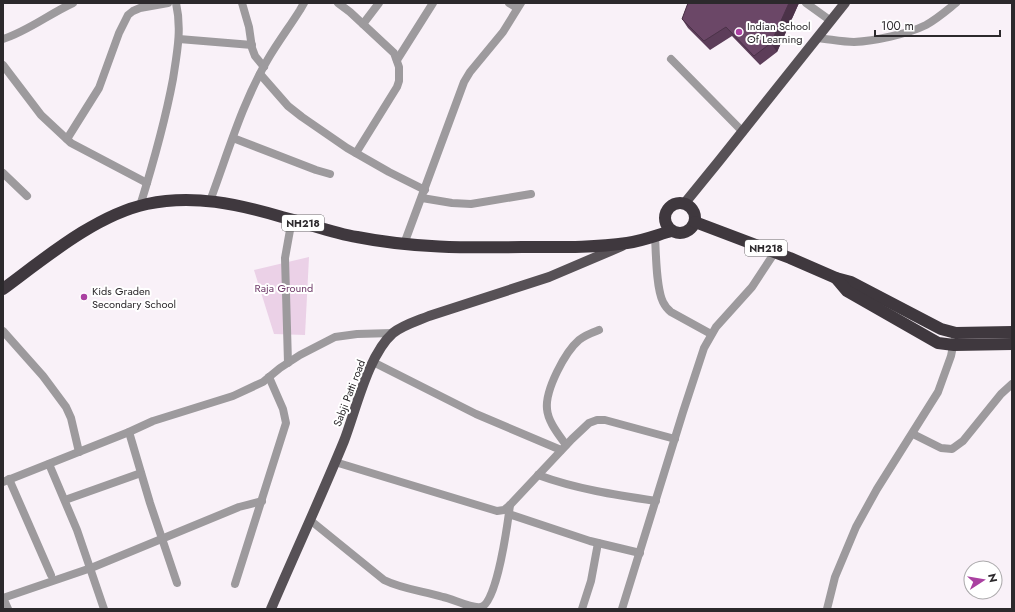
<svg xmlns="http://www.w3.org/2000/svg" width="1015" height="612" viewBox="0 0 1015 612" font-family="Jost,sans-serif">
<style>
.park{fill:#ebd1e7}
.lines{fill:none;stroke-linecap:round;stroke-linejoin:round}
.minor{stroke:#9d9a9d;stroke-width:8}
.major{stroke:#575156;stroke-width:10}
.highway{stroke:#3f383e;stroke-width:12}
.wall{fill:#5c3d59}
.shaded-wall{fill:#4b3248}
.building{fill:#6b4767;stroke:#4b3248}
.poi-dot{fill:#aa40a1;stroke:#fff;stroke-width:1.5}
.labels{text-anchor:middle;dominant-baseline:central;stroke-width:4;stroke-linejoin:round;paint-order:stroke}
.shield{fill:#fff;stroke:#6b696b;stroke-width:1}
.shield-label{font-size:10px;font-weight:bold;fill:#2c292c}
.poi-label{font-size:11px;fill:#2c292c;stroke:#fff;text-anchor:start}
.park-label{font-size:11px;fill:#703c6a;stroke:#fff}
.street-label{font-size:11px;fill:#2c292c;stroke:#fff}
</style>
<rect width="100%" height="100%" fill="#f9f1f8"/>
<polygon class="park" points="309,257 305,335 274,334 254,270"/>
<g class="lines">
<g class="minor">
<polyline points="242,3 249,27 252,48 255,56 264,67"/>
<polyline points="338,3 350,12 394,53 399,67 399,81 397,87 356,153"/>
<polyline points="509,3 517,8"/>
<polyline points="806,3 831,21"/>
<polyline points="363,24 379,3"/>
<path d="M817 38C829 39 842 42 854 42 874 41 908 34 926 25 937 19 946 11 956 3"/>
<path d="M3 39C28 31 49 14 73 3"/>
<polyline points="179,39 252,45"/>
<polyline points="671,59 743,132"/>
<polyline points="397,60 433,3"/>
<polyline points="3,65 41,115 71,143 147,183"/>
<polyline points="260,74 288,106 302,117 347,148 389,172 425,190"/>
<polyline points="233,138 316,170 330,174"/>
<polyline points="67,139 99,88 119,33 128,15 133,11 140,8 168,3"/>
<polyline points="3,173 27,196"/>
<polyline points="422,198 452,203 471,204 531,194"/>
<path d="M210 201C228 153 242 103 268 59 278 42 290 26 300 10L304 3"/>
<path d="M140 206C153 164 165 122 173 79 177 53 182 29 176 3"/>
<path d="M655 236C656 253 656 288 663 302 665 306 667 309 671 312L711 334"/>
<polyline points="404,244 464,82 470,72 503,32 521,3"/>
<polyline points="3,331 43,376 66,407 71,418 79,452"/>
<polyline points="373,362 476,414 561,450"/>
<polyline points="288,363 285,258 292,219"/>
<polyline points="129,432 150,503 177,583"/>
<polyline points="913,434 941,448 952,449 963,441 1001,394 1012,384"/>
<path d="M566 445C559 435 548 422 547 409 545 390 565 352 579 340 585 335 591 333 599 330"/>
<polyline points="335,462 497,511 504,510 510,505 572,439 589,423 597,420 605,420 675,439"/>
<polyline points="49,464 77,530 104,609"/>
<path d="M538 475C576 489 616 495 656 501"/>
<polyline points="9,479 51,575"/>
<polyline points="3,482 129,432 153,421 233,396 263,382 280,368 300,355 335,337 357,334 393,333"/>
<polyline points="65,500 141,473"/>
<polyline points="509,514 590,541 640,553"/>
<path d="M310 520 384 580C402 589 423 591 443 597 453 599 472 609 481 607 497 604 508 521 510 505"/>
<polyline points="235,584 286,423 283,409 269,377"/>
<polyline points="3,598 91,568 239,507 262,501"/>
<polyline points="3,598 8,609"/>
<polyline points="582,609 591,581 598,543"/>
<polyline points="622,609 683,412 704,348 716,327 752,287 775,252"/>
<polyline points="827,609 835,577 856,527 877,489 938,392 951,356 954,341"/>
</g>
<g class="major">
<polyline points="684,204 719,161 845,3"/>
<path d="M271 609C295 553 321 497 344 441 356 410 368 355 393 333 403 325 417 321 429 316L549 277 622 246"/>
</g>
<g class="highway">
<circle cx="680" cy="218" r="15"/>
<polyline points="695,222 790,258 836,278 851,282 941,329 956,333 1012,332"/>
<polyline points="836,278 847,291 938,343 954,345 1012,344"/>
<path d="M3 289C45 258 96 215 147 204 193 194 238 204 282 217 307 223 332 233 357 237 412 248 466 248 522 247 557 247 592 248 627 243 642 241 657 235 671 231"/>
</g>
</g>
<polygon class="wall" points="688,3 799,3 777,52 760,65 732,36 710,50 688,28 682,19"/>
<polygon class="shaded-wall" points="789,3 799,3 777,52 771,43"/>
<polygon class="building" points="688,3 789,3 771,43 754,56 726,27 704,41 682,19"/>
<g class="poi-dot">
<circle cx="739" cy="32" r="4"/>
<circle cx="84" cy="297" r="4"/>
</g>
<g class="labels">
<g class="shield">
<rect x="282" y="215" width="42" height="16" rx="3"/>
<rect x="745" y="240" width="42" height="16" rx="3"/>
</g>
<g class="shield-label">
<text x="303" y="223">NH218</text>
<text x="766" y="248">NH218</text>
</g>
<g class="poi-label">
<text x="747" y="26">Indian School<tspan x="747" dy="13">Of Learning</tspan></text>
<text x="92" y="291">Kids Graden<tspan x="92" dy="13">Secondary School</tspan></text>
</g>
<g class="park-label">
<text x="284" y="288">Raja Ground</text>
</g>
<g class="street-label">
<text transform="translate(349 393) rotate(-69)">Sabji Patti road</text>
</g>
</g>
<rect width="1015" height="612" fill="none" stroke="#2c292c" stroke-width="8"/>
<g transform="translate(983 580) rotate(78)"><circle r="19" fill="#ffffff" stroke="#aba9ab"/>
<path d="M0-3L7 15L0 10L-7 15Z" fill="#aa40a1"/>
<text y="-6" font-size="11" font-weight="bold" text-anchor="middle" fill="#2c292c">N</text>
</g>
<path d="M875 30v6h125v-6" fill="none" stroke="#2c292c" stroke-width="2"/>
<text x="881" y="30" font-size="12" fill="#2c292c" stroke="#ffffff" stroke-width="3" paint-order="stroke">100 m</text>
</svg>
